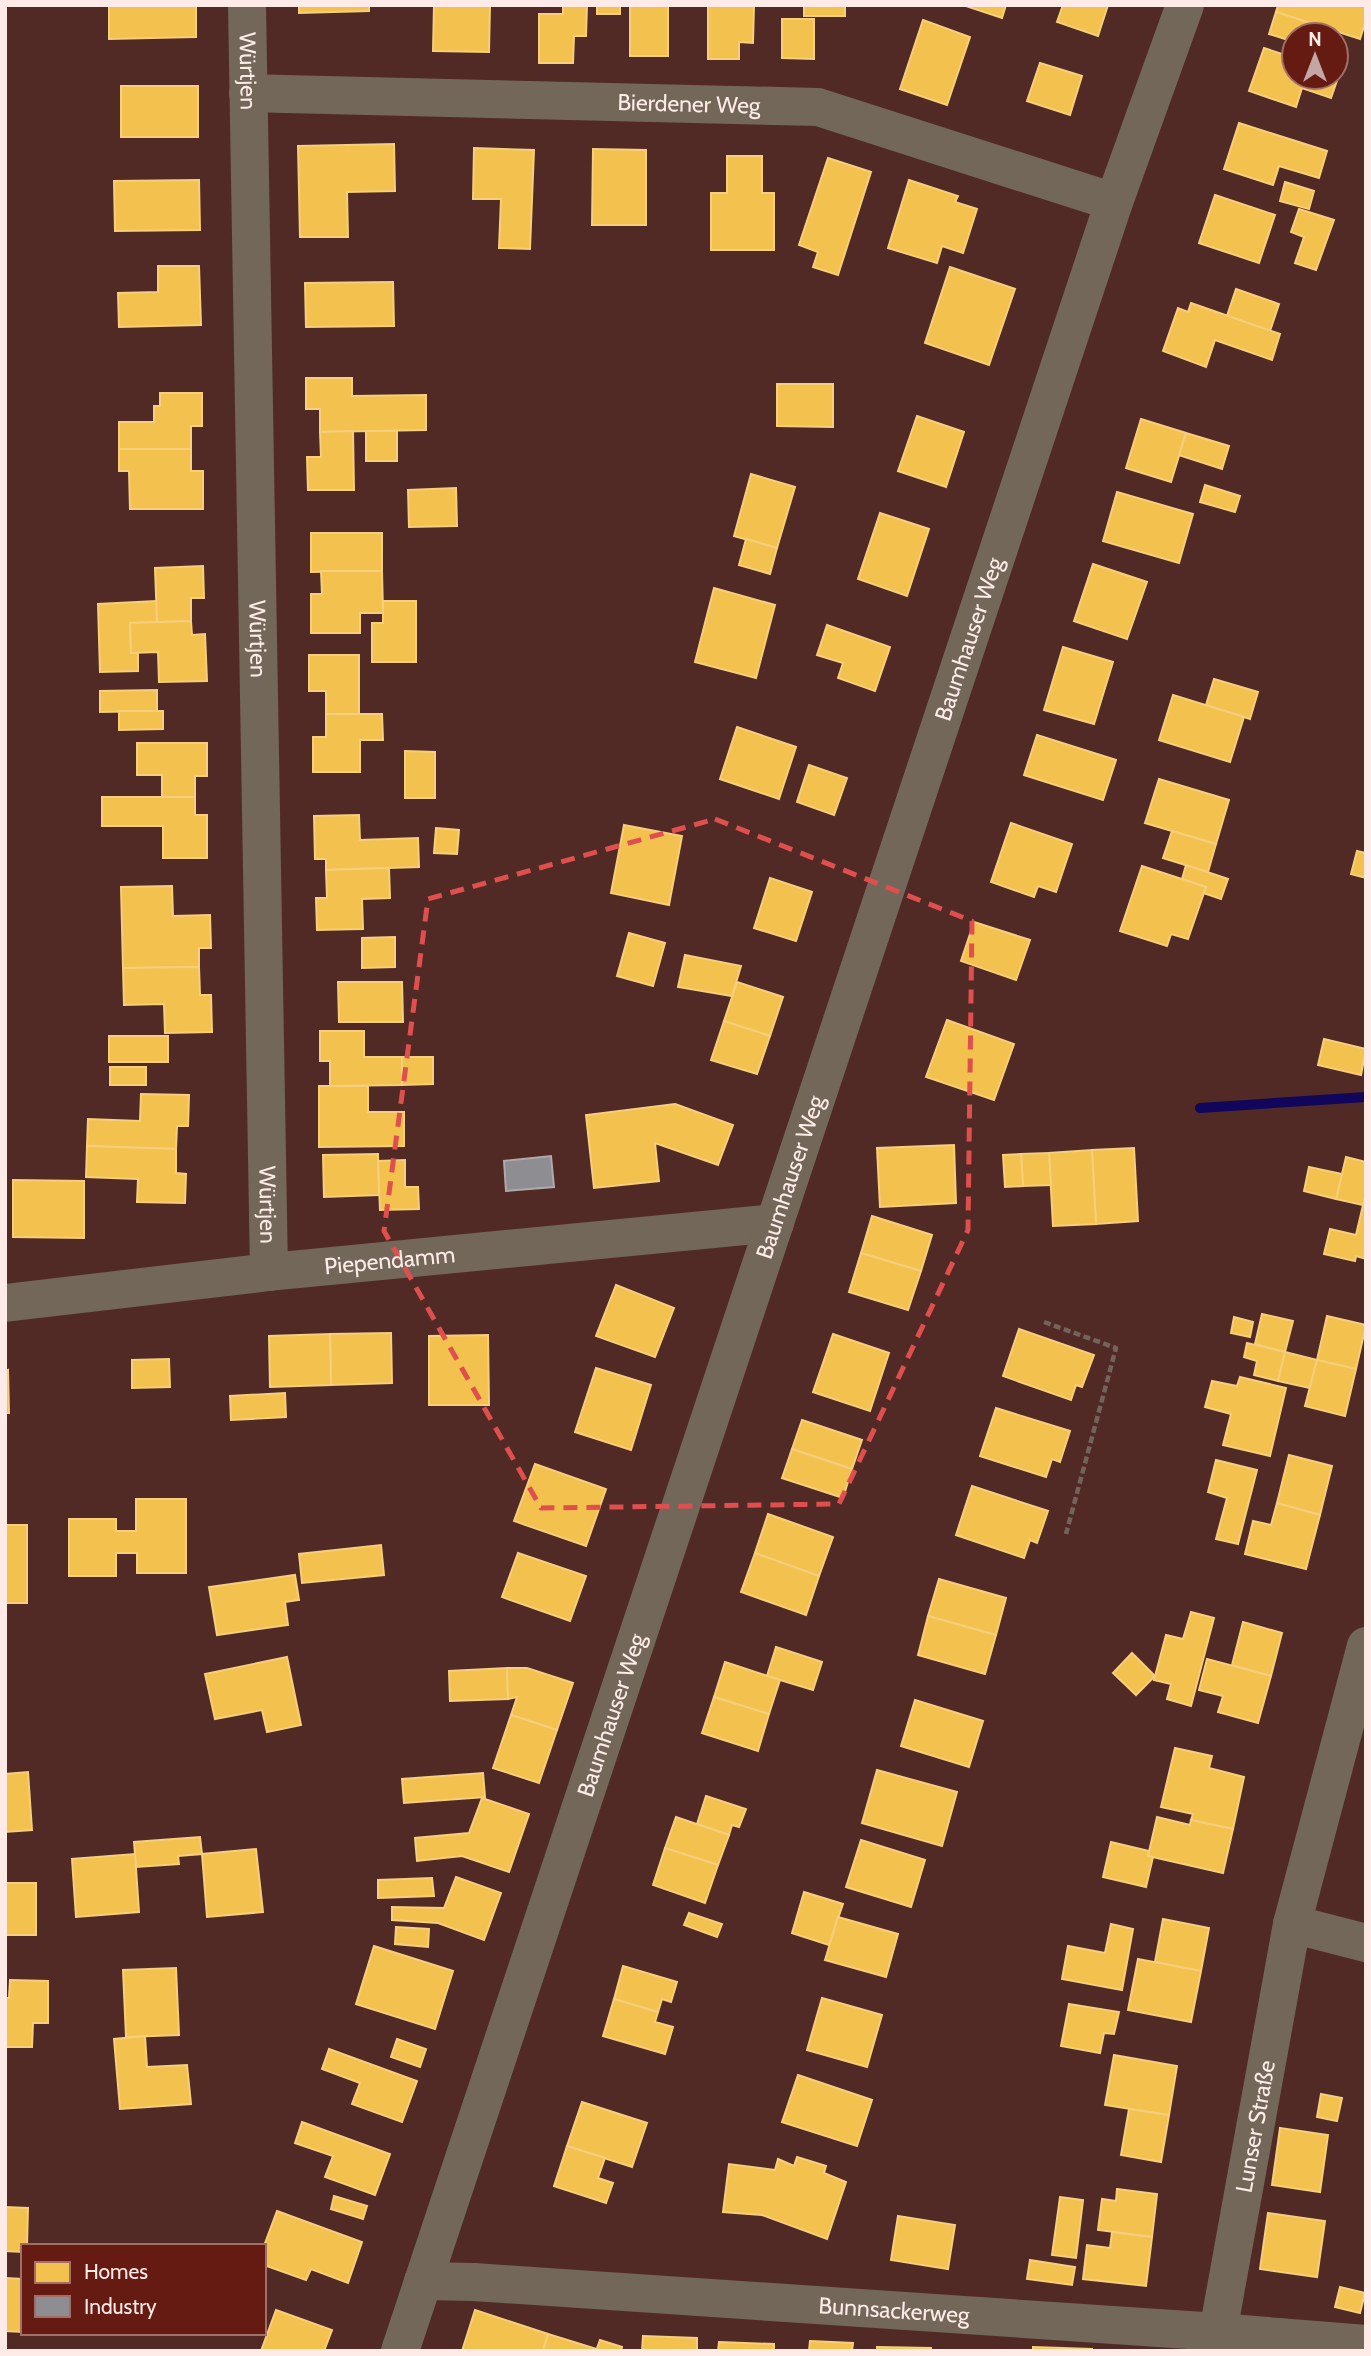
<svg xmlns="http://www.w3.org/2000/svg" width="1371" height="2356" viewBox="0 0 1371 2356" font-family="Cabin,sans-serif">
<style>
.homes{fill:#f2c14e;stroke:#f6ce7c;stroke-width:2}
.industry{fill:#8d8d92;stroke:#afa9ac;stroke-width:2}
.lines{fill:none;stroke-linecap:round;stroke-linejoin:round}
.stream{stroke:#12065c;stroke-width:10}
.path{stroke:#73645b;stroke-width:4.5;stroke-dasharray:7 3.5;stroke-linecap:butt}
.minor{stroke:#726759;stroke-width:38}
.marked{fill:none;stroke:#de4f4e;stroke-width:5;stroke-dasharray:14 9;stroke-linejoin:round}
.labels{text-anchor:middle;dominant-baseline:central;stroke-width:7;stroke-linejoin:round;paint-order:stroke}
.street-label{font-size:23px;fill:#feebe8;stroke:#651b12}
</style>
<rect width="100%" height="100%" fill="#522a25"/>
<g class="homes">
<polygon points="109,5 196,5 196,37 109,39"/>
<polygon points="299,5 369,5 369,11 299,13"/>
<polygon points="434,5 490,5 489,52 433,51"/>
<polygon points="563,5 587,5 586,36 574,36 573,63 539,63 539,14 563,14"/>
<rect x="597" y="5" width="23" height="9"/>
<rect x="630" y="5" width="38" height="51"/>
<polygon points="708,5 754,5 753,43 739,42 739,59 708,59"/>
<polygon points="804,5 850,5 845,5 845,16 804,16"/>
<polygon points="963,5 1006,5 1002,18"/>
<polygon points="1063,5 1108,5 1098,36 1057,22"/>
<polygon points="1278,5 1366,5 1366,20 1360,39 1276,12"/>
<polygon points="1276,12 1314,24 1311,35 1294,35 1294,42 1269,34"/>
<polygon points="782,19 814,19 814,59 782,58"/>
<polygon points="923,20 970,37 947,105 900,89"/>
<polygon points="1264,48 1294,58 1294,77 1336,77 1336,71 1340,72 1331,98 1302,88 1296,107 1249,91"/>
<polygon points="1040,63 1082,76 1070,115 1027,101"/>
<rect x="121" y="86" width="77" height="51"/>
<polygon points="1239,123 1327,151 1319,178 1279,166 1273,185 1224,169"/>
<polygon points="394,144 395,191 347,192 348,237 300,237 298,146"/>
<polygon points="474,148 534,150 530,249 499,248 501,199 473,199"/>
<polygon points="593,149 646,150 646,225 592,225"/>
<polygon points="727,156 762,156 762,193 774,193 774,250 711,250 711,193 727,193"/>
<polygon points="828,158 871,172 838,275 813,267 818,252 799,245"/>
<polygon points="199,180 200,230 115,231 114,181"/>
<polygon points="909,180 958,196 955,202 977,209 963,253 942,246 937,263 888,248"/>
<polygon points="1285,182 1314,191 1309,209 1280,201"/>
<polygon points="1215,195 1275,215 1259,263 1199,243"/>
<polygon points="1299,209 1334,220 1316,270 1295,263 1304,237 1291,232"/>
<polygon points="158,266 199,266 201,325 119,327 118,293 158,292"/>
<polygon points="950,267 1015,289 989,365 925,343"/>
<polygon points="393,282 394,326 306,327 305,283"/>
<polygon points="1236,289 1279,304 1270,331 1227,316"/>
<polygon points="1191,303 1280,334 1272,360 1215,340 1206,367 1163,351 1178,308 1188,312"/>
<polygon points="306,378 352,378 352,396 426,395 426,430 320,432 320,409 306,409"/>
<polygon points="777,384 833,384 833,427 777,426"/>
<polygon points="160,393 202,393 202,426 191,426 191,449 119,449 119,422 154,422 154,406 160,406"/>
<polygon points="917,416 964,432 946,487 898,471"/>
<polygon points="1141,419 1186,433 1171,482 1126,468"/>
<polygon points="353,431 354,490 308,490 307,457 321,457 320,432"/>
<rect x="366" y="431" width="31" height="30"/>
<polygon points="1186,433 1229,446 1222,469 1179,455"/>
<polygon points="119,449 191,449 191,471 203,471 203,509 130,509 129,471 119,471"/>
<polygon points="751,474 795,487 777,548 734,536"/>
<polygon points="1205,485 1240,496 1235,512 1200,502"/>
<polygon points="456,488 457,526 409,527 408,490"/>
<polygon points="1117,492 1193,514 1179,563 1103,541"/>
<polygon points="880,513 929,529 907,596 858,579"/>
<polygon points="311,533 382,533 382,571 311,572"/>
<polygon points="746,539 777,548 770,574 739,565"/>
<polygon points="1093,564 1147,582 1127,639 1074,621"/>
<polygon points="203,566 204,598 191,598 191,621 157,622 155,568"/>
<polygon points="321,571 382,571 383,613 360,613 360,633 311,633 311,594 322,594"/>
<polygon points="714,588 775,605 756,678 695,662"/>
<polygon points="156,601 157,622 130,623 131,653 138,653 138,671 100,672 98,604"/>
<polygon points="383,601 416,601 416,662 372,662 372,623 383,623"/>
<polygon points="191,621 192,635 205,634 207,681 159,682 158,652 131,653 130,623"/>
<polygon points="827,625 890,647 875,691 838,678 843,663 817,655"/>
<polygon points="1063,647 1113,662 1094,724 1044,710"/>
<polygon points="309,655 359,655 359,714 326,714 326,691 309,691"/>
<polygon points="1214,679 1258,692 1250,719 1206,705"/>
<polygon points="157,690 157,711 100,712 100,691"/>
<polygon points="1173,695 1244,717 1230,762 1159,740"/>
<polygon points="119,711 163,711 163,729 119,730"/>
<polygon points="326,714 382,714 383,740 360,740 360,772 313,772 313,737 326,737"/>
<polygon points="737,727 796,747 779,799 720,779"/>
<polygon points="1037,735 1116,760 1103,800 1024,775"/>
<polygon points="137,743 207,743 207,776 195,776 195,797 162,797 162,775 137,775"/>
<polygon points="405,751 435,752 435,798 405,798"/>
<polygon points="809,765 847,778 834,815 797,802"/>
<polygon points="1159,779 1229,800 1216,844 1145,823"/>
<polygon points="102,797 195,797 195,815 207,815 207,858 163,858 163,826 102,826"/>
<polygon points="359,815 360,840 418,838 419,867 326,870 326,859 315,859 314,816"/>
<polygon points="1011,823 1072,844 1056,892 1038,886 1034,897 991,882"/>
<polygon points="624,825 682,836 669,905 611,893"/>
<polygon points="436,828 459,830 457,854 434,853"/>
<polygon points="1172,831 1216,844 1208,872 1163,858"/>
<polygon points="1357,851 1366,853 1366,878 1351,874"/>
<polygon points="1186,865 1228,879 1221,899 1203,893 1206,887 1182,879"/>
<polygon points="1142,866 1206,887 1188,939 1171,934 1167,946 1120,931"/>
<polygon points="389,868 390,898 362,899 363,929 317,930 316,898 327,898 326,870"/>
<polygon points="770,878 812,892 796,941 754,928"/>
<polygon points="172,886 173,916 210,915 211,948 199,948 199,967 123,968 121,887"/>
<polygon points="974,922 1030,940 1016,980 961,961"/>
<polygon points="629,933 665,943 653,986 617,976"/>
<polygon points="395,937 395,967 362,968 362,938"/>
<polygon points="685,955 741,966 732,996 678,987"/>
<polygon points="199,967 200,995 211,995 212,1032 165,1033 164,1004 124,1005 123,968"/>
<polygon points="338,982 402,982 403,1022 339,1022"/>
<polygon points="737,982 783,997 770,1036 724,1021"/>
<polygon points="947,1020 1014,1044 994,1100 926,1077"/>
<polygon points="724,1021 770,1036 757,1074 711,1060"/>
<polygon points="320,1031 364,1031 364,1057 402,1057 402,1085 330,1086 330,1061 320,1061"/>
<rect x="109" y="1036" width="59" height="26"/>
<polygon points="1324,1039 1366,1049 1361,1075 1318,1065"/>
<polygon points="402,1057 433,1057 433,1084 402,1085"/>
<rect x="110" y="1067" width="36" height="18"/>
<polygon points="319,1086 368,1086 368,1112 404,1112 404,1146 319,1147"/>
<polygon points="141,1094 189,1095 188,1126 177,1126 176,1149 87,1146 88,1119 140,1121"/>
<polygon points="675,1104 733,1125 718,1165 655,1143 659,1181 594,1188 586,1115"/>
<polygon points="954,1145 956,1203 880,1207 877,1148"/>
<polygon points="87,1146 176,1149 176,1173 186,1174 185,1203 137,1202 138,1179 86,1177"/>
<polygon points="1134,1148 1138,1221 1096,1224 1092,1150"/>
<polygon points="1092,1150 1096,1224 1053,1226 1049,1153"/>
<polygon points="1049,1153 1051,1185 1023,1186 1021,1154"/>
<polygon points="378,1154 379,1195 324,1197 323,1155"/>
<polygon points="1021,1154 1023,1186 1005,1187 1003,1155"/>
<polygon points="1346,1157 1366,1162 1366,1193 1363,1205 1336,1199"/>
<polygon points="405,1160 405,1187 418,1187 419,1209 380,1210 378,1161"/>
<polygon points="1309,1167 1342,1174 1336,1199 1304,1191"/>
<polygon points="13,1180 84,1181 84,1238 13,1237"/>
<polygon points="1363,1205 1366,1206 1366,1259 1356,1256 1355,1261 1324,1254 1330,1229 1356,1235"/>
<polygon points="872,1216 932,1235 921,1271 861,1253"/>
<polygon points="861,1253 921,1271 908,1310 849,1292"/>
<polygon points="616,1285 674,1308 655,1357 596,1336"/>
<polygon points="1262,1314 1293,1321 1285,1352 1255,1344"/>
<polygon points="1327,1316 1366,1325 1356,1369 1317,1360"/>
<polygon points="1234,1317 1253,1322 1250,1337 1231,1333"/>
<polygon points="1019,1329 1094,1355 1082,1387 1076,1385 1071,1400 1003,1376"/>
<polygon points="391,1333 392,1383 331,1385 330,1334"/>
<polygon points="330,1334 331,1385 270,1387 269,1336"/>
<polygon points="833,1334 889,1353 870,1411 813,1392"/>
<polygon points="488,1335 489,1405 429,1405 429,1336"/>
<polygon points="1247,1343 1285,1352 1278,1381 1254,1375 1257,1361 1244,1357"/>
<polygon points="1285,1352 1317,1360 1310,1388 1278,1381"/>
<polygon points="169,1359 170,1387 132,1388 132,1360"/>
<polygon points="1317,1360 1356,1369 1345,1416 1305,1406"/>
<polygon points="596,1368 651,1385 631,1450 575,1432"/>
<polygon points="8,1370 9,1413 5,1413 5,1371"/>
<polygon points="1240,1377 1286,1388 1270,1456 1223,1445 1231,1414 1205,1407 1212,1381 1237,1386"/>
<polygon points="285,1393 286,1417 231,1420 230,1396"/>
<polygon points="996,1408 1070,1431 1060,1462 1052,1459 1046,1477 980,1456"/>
<polygon points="802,1420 862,1440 852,1469 792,1449"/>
<polygon points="792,1449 852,1469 843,1498 782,1478"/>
<polygon points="1289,1455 1332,1466 1320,1515 1277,1503"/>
<polygon points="1216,1460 1257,1470 1238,1544 1216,1539 1227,1498 1208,1492"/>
<polygon points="535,1464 606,1489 586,1546 514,1521"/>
<polygon points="972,1486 1048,1511 1037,1543 1030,1540 1024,1558 956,1535"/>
<polygon points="136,1499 186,1499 186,1573 137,1573 137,1553 116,1553 116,1576 69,1576 69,1519 116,1519 116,1531 136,1531"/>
<polygon points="1277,1503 1320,1515 1306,1569 1245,1554 1253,1521 1271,1525"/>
<polygon points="768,1514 833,1537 819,1576 755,1553"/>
<rect x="5" y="1525" width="22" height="78"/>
<polygon points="381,1545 384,1575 302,1583 299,1554"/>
<polygon points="518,1553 586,1576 570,1621 502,1597"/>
<polygon points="755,1553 819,1576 806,1615 741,1592"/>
<polygon points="295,1575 299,1600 285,1602 288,1625 217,1635 209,1587"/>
<polygon points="939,1579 1006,1598 996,1635 928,1616"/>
<polygon points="1191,1612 1214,1618 1191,1706 1167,1699 1171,1684 1154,1680 1166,1635 1183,1639"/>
<polygon points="928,1616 996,1635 985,1674 918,1655"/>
<polygon points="1243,1622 1282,1633 1271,1676 1232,1665"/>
<polygon points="776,1647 822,1662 813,1690 767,1676"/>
<polygon points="1132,1653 1155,1676 1136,1695 1113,1673"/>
<polygon points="287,1657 301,1725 267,1732 262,1710 215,1719 205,1674"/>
<polygon points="1207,1659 1271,1676 1258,1723 1218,1712 1223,1696 1199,1690"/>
<polygon points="725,1662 780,1680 769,1714 714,1697"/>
<polygon points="507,1668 508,1699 450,1701 449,1671"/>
<polygon points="507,1668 527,1668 573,1683 557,1730 511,1715 517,1697 508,1699"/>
<polygon points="714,1697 769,1714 758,1751 702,1733"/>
<polygon points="915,1700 983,1721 969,1767 901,1746"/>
<polygon points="511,1715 557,1730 539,1783 493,1768"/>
<polygon points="1175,1748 1212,1756 1209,1768 1244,1777 1233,1829 1191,1820 1193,1814 1161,1807"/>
<polygon points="877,1770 957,1792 942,1846 862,1823"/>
<polygon points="28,1772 32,1830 5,1832 5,1774"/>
<polygon points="483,1773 485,1797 404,1803 402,1779"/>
<polygon points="706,1796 746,1809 739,1827 732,1825 729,1835 697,1824"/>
<polygon points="482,1798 529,1814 509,1872 462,1856 417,1861 415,1838 469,1833"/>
<polygon points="676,1817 729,1835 718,1865 665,1848"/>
<polygon points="1157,1817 1190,1825 1191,1820 1233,1829 1223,1873 1148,1856"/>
<polygon points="200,1837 202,1854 178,1856 179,1864 136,1867 134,1842"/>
<polygon points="861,1840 925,1860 911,1907 846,1887"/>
<polygon points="1111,1842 1149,1851 1148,1856 1153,1857 1146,1887 1103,1877"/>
<polygon points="665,1848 718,1865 705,1903 653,1885"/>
<polygon points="256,1849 263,1912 207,1917 202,1854"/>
<polygon points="135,1854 139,1912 76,1917 72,1859"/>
<polygon points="456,1877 501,1893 484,1940 438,1923 392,1920 392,1907 444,1908"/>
<polygon points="432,1878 434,1896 378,1898 378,1880"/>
<rect x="5" y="1883" width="31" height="52"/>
<polygon points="804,1892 843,1904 829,1945 792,1933"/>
<polygon points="689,1913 722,1924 717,1937 684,1925"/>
<polygon points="838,1917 898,1934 886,1977 825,1960"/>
<polygon points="1163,1919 1209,1928 1201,1971 1155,1962"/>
<polygon points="1111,1924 1133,1929 1122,1990 1062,1979 1068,1946 1105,1953"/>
<polygon points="396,1927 429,1929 428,1947 395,1944"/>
<polygon points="374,1946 453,1971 435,2029 356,2004"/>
<polygon points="1138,1959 1201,1971 1191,2022 1128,2010"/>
<polygon points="623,1966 677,1982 671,2002 662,1999 658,2012 614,1999"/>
<polygon points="176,1968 179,2035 126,2037 123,1970"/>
<polygon points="10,1980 48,1981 48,2023 33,2023 32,2047 5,2047 5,1998 9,1998"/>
<polygon points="822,1998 882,2015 867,2067 807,2050"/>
<polygon points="614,1999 658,2012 655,2022 673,2027 665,2054 603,2036"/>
<polygon points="1069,2004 1119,2012 1114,2034 1104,2033 1100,2053 1061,2046"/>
<polygon points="145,2036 147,2067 187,2065 191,2104 120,2109 114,2039"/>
<polygon points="397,2039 426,2049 420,2067 391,2057"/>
<polygon points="329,2049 417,2081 402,2122 352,2104 360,2083 322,2069"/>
<polygon points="1114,2055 1177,2066 1169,2115 1105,2105"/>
<polygon points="798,2075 872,2100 857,2146 782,2122"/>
<polygon points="1321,2094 1342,2098 1337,2121 1317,2117"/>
<polygon points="582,2102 647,2123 632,2167 567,2146"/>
<polygon points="1129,2109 1169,2115 1161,2162 1121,2155"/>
<polygon points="302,2122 390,2154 375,2195 325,2177 333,2156 295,2143"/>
<polygon points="1280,2128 1328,2135 1320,2192 1272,2185"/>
<polygon points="567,2146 605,2158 598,2178 613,2183 606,2203 554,2186"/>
<polygon points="797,2157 826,2166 824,2173 846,2182 827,2239 762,2215 723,2212 729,2164 775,2170 778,2159 794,2166"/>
<polygon points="1117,2189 1157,2194 1152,2237 1098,2230 1102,2199 1116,2201"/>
<polygon points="334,2196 367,2206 363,2219 331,2209"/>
<polygon points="1060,2197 1083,2200 1076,2258 1052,2255"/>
<polygon points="5,2207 28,2208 27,2246 23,2246 23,2252 5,2251"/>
<polygon points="277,2211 362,2242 348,2283 311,2269 306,2280 264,2265 264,2246"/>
<polygon points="1268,2213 1325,2221 1317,2277 1260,2269"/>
<polygon points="898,2216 955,2225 948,2269 891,2260"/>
<polygon points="1112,2232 1152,2237 1146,2286 1083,2279 1087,2245 1110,2248"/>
<polygon points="1030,2260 1075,2267 1072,2285 1027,2279"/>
<polygon points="5,2278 23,2279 23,2332 5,2331"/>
<polygon points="1340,2287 1365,2293 1360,2313 1335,2307"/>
<polygon points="276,2310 332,2330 324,2351 261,2351"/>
<polygon points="475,2310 548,2334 543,2351 462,2351"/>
<polygon points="548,2334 597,2349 596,2351 543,2351"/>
<polygon points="643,2336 697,2338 697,2351 642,2351"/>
<polygon points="600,2340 622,2347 621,2351 596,2351"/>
<polygon points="810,2341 853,2343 852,2351 809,2351"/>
<polygon points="719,2342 774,2344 774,2351 718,2351"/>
<polygon points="877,2347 931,2348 931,2351 877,2351"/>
<polygon points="1033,2347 1092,2349 1092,2351 1033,2351"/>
</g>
<polygon class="industry" points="551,1156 554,1187 506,1191 504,1161"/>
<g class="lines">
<polyline class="stream" points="1200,1108 1366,1097"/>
<polyline class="path" points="1044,1322 1116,1348 1066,1534"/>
<g class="minor">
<path id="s1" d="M247 5 269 1272"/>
<path id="s2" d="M248 93 818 107 1114 202"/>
<path id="s3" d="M5 1303 269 1272 775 1223"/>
<polyline points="1292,1924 1366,1943"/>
<path id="s4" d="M423 2281 474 2282 1218 2332 1366 2344"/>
<path id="s5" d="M400 2351 1114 202 1185 5"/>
<path id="s6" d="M1216 2351 1218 2332 1292 1924 1366 1646"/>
</g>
</g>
<path class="marked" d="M715 819 972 921 968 1230 839 1504 541 1508 384 1231 428 899Z"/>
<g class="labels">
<g class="street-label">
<text stroke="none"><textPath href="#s1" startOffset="66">Würtjen</textPath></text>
<text stroke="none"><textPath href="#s2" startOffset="441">Bierdener Weg</textPath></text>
<text stroke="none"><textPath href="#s1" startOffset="634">Würtjen</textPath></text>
<text stroke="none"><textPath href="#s5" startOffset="1804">Baumhauser Weg</textPath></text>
<text stroke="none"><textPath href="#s5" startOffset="1237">Baumhauser Weg</textPath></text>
<text stroke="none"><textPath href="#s1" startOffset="1200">Würtjen</textPath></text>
<text stroke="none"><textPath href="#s3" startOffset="387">Piependamm</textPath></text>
<text stroke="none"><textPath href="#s5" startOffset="670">Baumhauser Weg</textPath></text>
<text stroke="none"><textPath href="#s6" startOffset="228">Lunser Straße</textPath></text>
<text stroke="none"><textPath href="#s4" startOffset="472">Bunnsackerweg</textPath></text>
</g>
</g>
<rect width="1371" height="2356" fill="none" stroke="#feebe8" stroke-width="14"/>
<rect x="21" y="2244" width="245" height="91" fill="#651b12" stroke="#a26e68" stroke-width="2"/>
<rect x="35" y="2262" width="35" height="21" fill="#f2c14e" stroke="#a26e68" stroke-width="2"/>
<text x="84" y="2279" font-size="21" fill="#feebe8">Homes</text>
<rect x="35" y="2296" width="35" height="21" fill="#8d8d92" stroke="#a26e68" stroke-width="2"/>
<text x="84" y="2314" font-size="21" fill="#feebe8">Industry</text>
<g transform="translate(1315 56)"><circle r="33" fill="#651b12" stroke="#a26e68" stroke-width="2"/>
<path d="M0-5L12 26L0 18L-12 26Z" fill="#c2a7a4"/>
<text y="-10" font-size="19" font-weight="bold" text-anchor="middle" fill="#feebe8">N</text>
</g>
</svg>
